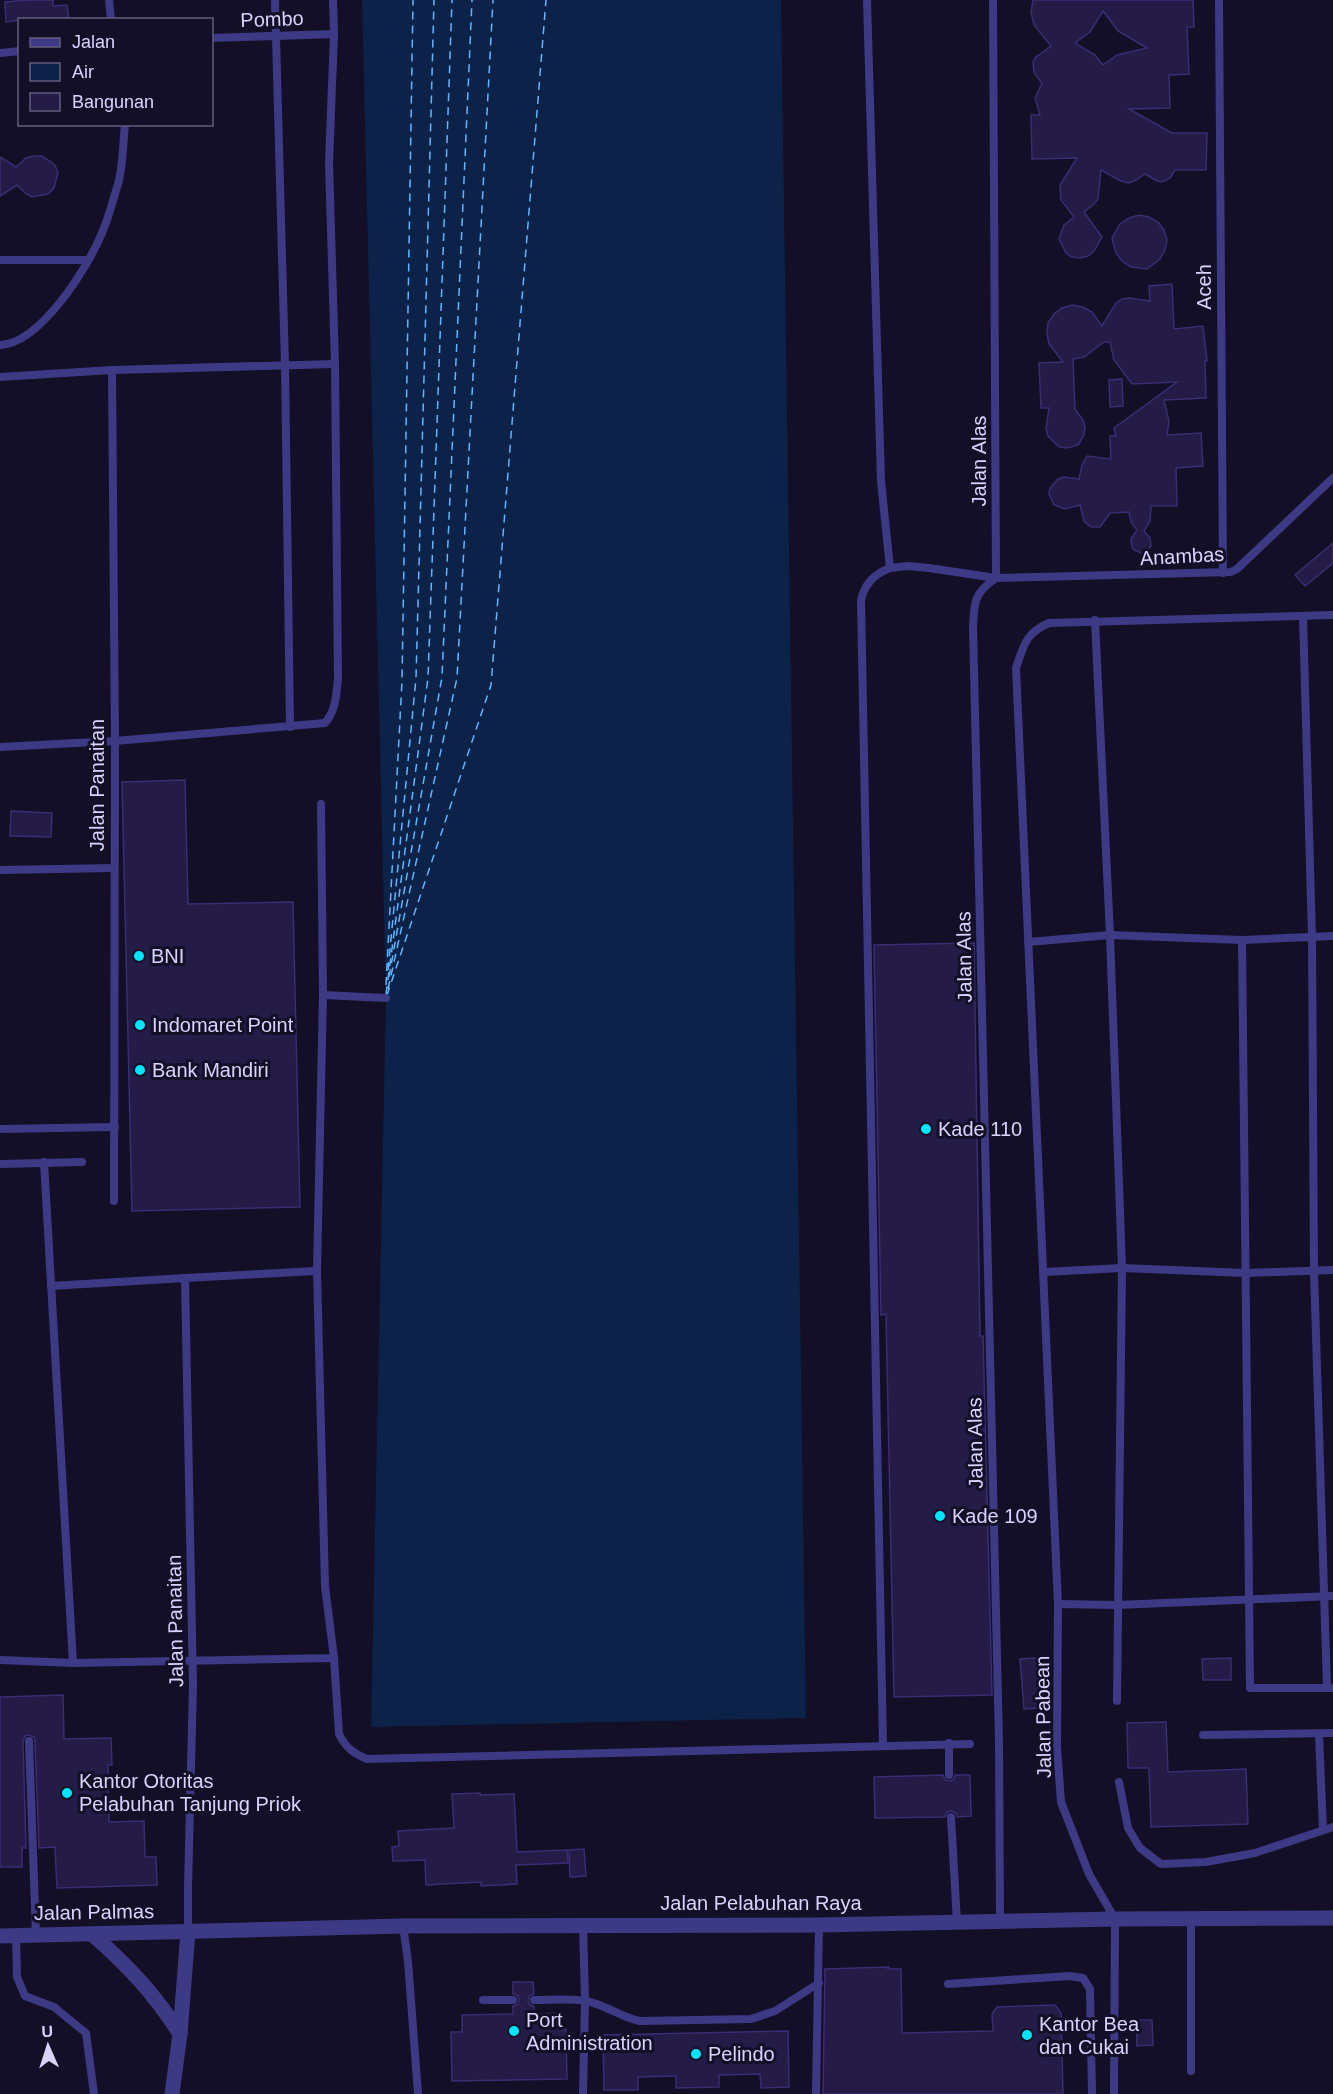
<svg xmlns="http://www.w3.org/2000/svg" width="1333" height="2094" viewBox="0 0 1333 2094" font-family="Helvetica,sans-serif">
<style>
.water{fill:#0c2248}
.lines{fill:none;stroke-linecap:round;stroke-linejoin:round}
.ferry{stroke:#62b6ff;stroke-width:1.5;stroke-dasharray:8 6;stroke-linecap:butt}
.building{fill:#241b47;stroke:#3b2d73;stroke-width:1.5;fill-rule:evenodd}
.lane{stroke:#3d3a85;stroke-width:8}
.street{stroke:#3d3a85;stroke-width:15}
.poi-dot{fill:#00e5ff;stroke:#130f26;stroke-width:2}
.labels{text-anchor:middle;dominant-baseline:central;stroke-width:6;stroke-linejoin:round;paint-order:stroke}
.street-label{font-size:20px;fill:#d9d4ff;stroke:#130f26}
.poi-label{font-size:20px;fill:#d9d4ff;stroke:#130f26;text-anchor:start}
</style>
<rect width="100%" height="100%" fill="#130f26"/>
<polygon class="water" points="362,0 781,0 806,1718 371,1727 386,998"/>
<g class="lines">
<g class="ferry">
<polyline points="388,970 416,678 434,0"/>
<polyline points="389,977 442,677 472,0"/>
<polyline points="386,985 402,681 413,0"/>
<polyline points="388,989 457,678 493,0"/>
<polyline points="386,994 428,678 452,0"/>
<polyline points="387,995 491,685 546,0"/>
</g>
</g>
<g class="building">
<polygon points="28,0 53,0 53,6 67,5 69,20 20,20 6,22 5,2"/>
<path d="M1033 0H1193L1194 27H1187L1189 74 1169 75 1170 108 1129 109 1172 133H1207L1206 170H1175L1170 178 1162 182 1157 181 1145 174 1136 180 1129 183 1121 181 1101 170 1098 199 1093 205 1084 212 1102 237 1094 251 1088 256 1080 258 1072 257 1066 253 1059 239 1064 225 1074 217 1061 200 1060 185 1077 158 1032 159 1031 115H1040L1035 98 1042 83 1034 73 1033 62 1036 57 1051 46 1034 25 1031 12ZM1103 11 1118 31 1147 48 1117 55 1103 65 1095 55 1075 43 1090 32Z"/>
<polygon points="34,156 42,156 55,165 58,173 54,188 48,194 32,197 25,193 17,185 0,196 0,157 16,167 26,158"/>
<polygon points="1139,215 1149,217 1158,222 1164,230 1167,240 1165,250 1160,259 1147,269 1131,267 1122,261 1116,253 1112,238 1120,224 1129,218"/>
<polygon points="1172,284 1174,329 1203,326 1207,361 1205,361 1206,398 1164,400 1169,421 1167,435 1201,433 1203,466 1176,468 1177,506 1151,506 1150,521 1144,531 1150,538 1151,546 1149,549 1141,553 1134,550 1132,547 1131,539 1137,530 1131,522 1129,512 1110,513 1100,527 1091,527 1084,521 1080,505 1065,509 1054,505 1049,494 1050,488 1058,479 1064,477 1079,479 1082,465 1087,456 1111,459 1110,436 1116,436 1114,428 1177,382 1132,384 1114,360 1110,342 1104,342 1084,357 1073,359 1075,409 1083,420 1085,427 1084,435 1078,445 1067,448 1059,447 1048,436 1046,429 1049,408 1041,408 1039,363 1063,362 1049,344 1047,334 1048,323 1054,314 1062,308 1072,305 1083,307 1092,312 1102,326 1116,303 1122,299 1129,298 1150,301 1149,286"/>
<polygon points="1122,379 1123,406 1110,407 1109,380"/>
<polygon points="1333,543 1333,563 1305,586 1295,575"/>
<polygon points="185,780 188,904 293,902 300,1207 132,1211 122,782"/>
<polygon points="11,811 52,813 51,837 10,836"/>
<polygon points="974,943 980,1336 983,1336 992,1695 894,1697 886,1314 881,1315 874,945"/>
<polygon points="1036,1658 1040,1708 1024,1709 1020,1659"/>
<polygon points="1231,1658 1231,1680 1203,1680 1202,1659"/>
<polygon points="63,1695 64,1739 111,1738 112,1765 108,1765 109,1822 144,1821 145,1857 156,1857 157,1885 57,1888 55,1847 39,1848 35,1741 34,1737 29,1735 25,1736 23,1741 26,1848 22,1848 22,1867 0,1867 0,1697"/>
<polygon points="1166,1722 1168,1772 1246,1769 1248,1824 1151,1827 1149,1768 1128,1768 1127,1723"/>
<polygon points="943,1775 945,1780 950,1781 954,1779 955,1775 970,1775 971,1816 957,1817 956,1813 951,1811 947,1812 945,1817 875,1818 874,1777"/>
<polygon points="480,1793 480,1795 514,1794 517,1852 567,1850 568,1863 516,1865 517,1884 481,1886 481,1882 426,1885 425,1860 393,1861 392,1847 399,1846 398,1831 454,1828 452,1794"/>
<polygon points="584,1849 586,1876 570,1877 569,1850"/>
<polygon points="889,1967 888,1969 901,1969 902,2033 993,2031 992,2014 997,2007 1055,2005 1061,2013 1063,2094 823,2094 825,1969"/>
<polygon points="513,1982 533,1982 534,1994 529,1996 528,2001 530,2005 534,2006 534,2014 562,2013 562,2030 566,2029 567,2079 452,2081 451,2032 462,2032 462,2015 513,2014 513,2006 518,2004 519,1999 517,1995 513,1994"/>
<polygon points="1136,2020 1152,2020 1153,2045 1137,2046"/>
<polygon points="788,2031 789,2087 761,2088 760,2074 719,2075 719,2087 676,2088 676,2076 638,2077 638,2090 604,2090 603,2035"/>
</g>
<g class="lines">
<g class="lane">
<polyline points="109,0 111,20"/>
<polyline points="275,0 285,365 290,727"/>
<polyline points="867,0 881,481 890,568 908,566 929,568 996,578 1231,572 1237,569 1333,478"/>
<path d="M993 0 996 578C974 593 974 602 973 627L999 1742 1000 1921"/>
<polyline points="1219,0 1223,573"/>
<polyline points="212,38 334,34"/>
<polyline points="0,53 20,51"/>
<polyline points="0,260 87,260"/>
<path d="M0 345C40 344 88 267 102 233 109 217 113 200 118 184 123 166 123 144 125 124"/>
<polyline points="112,370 115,741 114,1201"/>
<polyline points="0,377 112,370 335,364"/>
<polyline points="1303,616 1312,937 1314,1271 1327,1688"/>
<polyline points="1095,620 1110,935 1122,1268 1117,1701"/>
<path d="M0 747 115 741 325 723C336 710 336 696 338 679L335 364 329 163 334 34 333 0"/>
<polyline points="0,870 114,868"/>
<polyline points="1242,940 1250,1688 1333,1688"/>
<polyline points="1028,942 1110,935 1242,940 1333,936"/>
<polyline points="323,995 386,998"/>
<polyline points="0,1129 115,1127"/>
<polyline points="0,1164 82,1162"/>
<polyline points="1044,1272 1122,1268 1246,1273 1333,1270"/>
<polyline points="51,1286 185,1278"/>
<path d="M1058 1604 1016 668C1024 644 1026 633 1049 623L1333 615"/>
<path d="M334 1658 339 1734C346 1748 353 1753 367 1759L970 1744"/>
<polyline points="0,1660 73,1663 44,1162"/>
<polyline points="73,1663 334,1658 325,1586 317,1271"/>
<polyline points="1319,1734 1323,1830"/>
<polyline points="1203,1735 1333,1733"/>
<polyline points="29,1741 36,1935"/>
<path d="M883 1745 861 601C864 584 874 574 890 568"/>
<polyline points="949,1775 949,1743"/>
<polyline points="1119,1782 1128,1828 1140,1848 1161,1864 1206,1862 1255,1853 1333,1827"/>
<polyline points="951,1817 957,1922"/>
<polyline points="403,1926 408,1961 418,2094"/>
<polyline points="188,1931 188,1888 193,1685 185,1278 317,1271 323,995 321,804"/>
<polyline points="16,1935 17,1977 25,1996 54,2007 86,2033 94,2094"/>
<polyline points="948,1984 1069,1976 1083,1978 1090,1989 1092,2094"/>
<polyline points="483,2000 513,2000"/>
<path d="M534 2000C550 2000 570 1998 586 2001 606 2005 621 2017 640 2021L751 2019 775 2011 819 1983"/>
<polyline points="1191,2071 1191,1919"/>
<polyline points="583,2094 585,2001 583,1924"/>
<polyline points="816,2094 819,1925"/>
<polyline points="1114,2094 1115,1919 1089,1874 1061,1802 1057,1747 1058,1604 1117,1605 1333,1596"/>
</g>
<g class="street">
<path d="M92 1934C129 1967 154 1993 180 2034"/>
<polyline points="0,1936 403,1926 819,1925 1115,1919 1333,1918"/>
<polyline points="172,2094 180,2034 188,1931"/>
</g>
</g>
<g class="poi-dot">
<circle cx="139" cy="956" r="6"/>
<circle cx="140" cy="1025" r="6"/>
<circle cx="140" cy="1070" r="6"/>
<circle cx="926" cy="1129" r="6"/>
<circle cx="940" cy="1516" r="6"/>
<circle cx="67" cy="1793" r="6"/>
<circle cx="514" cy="2031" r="6"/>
<circle cx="1027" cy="2035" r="6"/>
<circle cx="696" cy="2054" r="6"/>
</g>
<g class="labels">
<g class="street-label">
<text transform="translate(272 19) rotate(-2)">Pombo</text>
<text transform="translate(1204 287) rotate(-90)">Aceh</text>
<text transform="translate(979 461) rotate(-90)">Jalan Alas</text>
<text transform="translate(1182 556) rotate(-3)">Anambas</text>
<text transform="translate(97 785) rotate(-90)">Jalan Panaitan</text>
<text transform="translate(964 957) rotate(-91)">Jalan Alas</text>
<text transform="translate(975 1443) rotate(-91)">Jalan Alas</text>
<text transform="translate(175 1621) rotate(-91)">Jalan Panaitan</text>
<text transform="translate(1043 1717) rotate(-91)">Jalan Pabean</text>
<text x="761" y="1903">Jalan Pelabuhan Raya</text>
<text transform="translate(94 1912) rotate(-1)">Jalan Palmas</text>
</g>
<g class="poi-label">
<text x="151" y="956">BNI</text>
<text x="152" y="1025">Indomaret Point</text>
<text x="152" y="1070">Bank Mandiri</text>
<text x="938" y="1129">Kade 110</text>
<text x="952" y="1516">Kade 109</text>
<text x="79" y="1781">Kantor Otoritas<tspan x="79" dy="23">Pelabuhan Tanjung Priok</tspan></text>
<text x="526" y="2020">Port<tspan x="526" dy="23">Administration</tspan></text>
<text x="1039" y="2024">Kantor Bea<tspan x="1039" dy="23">dan Cukai</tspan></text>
<text x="708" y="2054">Pelindo</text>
</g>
</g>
<rect x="18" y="18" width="195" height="108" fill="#130f26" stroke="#625e7d" stroke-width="1.5"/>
<rect x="30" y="38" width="30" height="9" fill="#3d3a85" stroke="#625e7d" stroke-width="1.5"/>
<text x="72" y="48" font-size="18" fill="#d9d4ff">Jalan</text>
<rect x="30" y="63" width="30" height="18" fill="#0c2248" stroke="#625e7d" stroke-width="1.5"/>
<text x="72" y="78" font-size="18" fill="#d9d4ff">Air</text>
<rect x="30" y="93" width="30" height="18" fill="#241b47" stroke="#625e7d" stroke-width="1.5"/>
<text x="72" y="108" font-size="18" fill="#d9d4ff">Bangunan</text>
<g transform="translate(48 2046) rotate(357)" stroke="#130f26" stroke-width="4.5" paint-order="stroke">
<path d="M0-4.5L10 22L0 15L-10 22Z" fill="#d9d4ff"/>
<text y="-9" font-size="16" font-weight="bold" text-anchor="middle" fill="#d9d4ff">U</text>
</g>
</svg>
